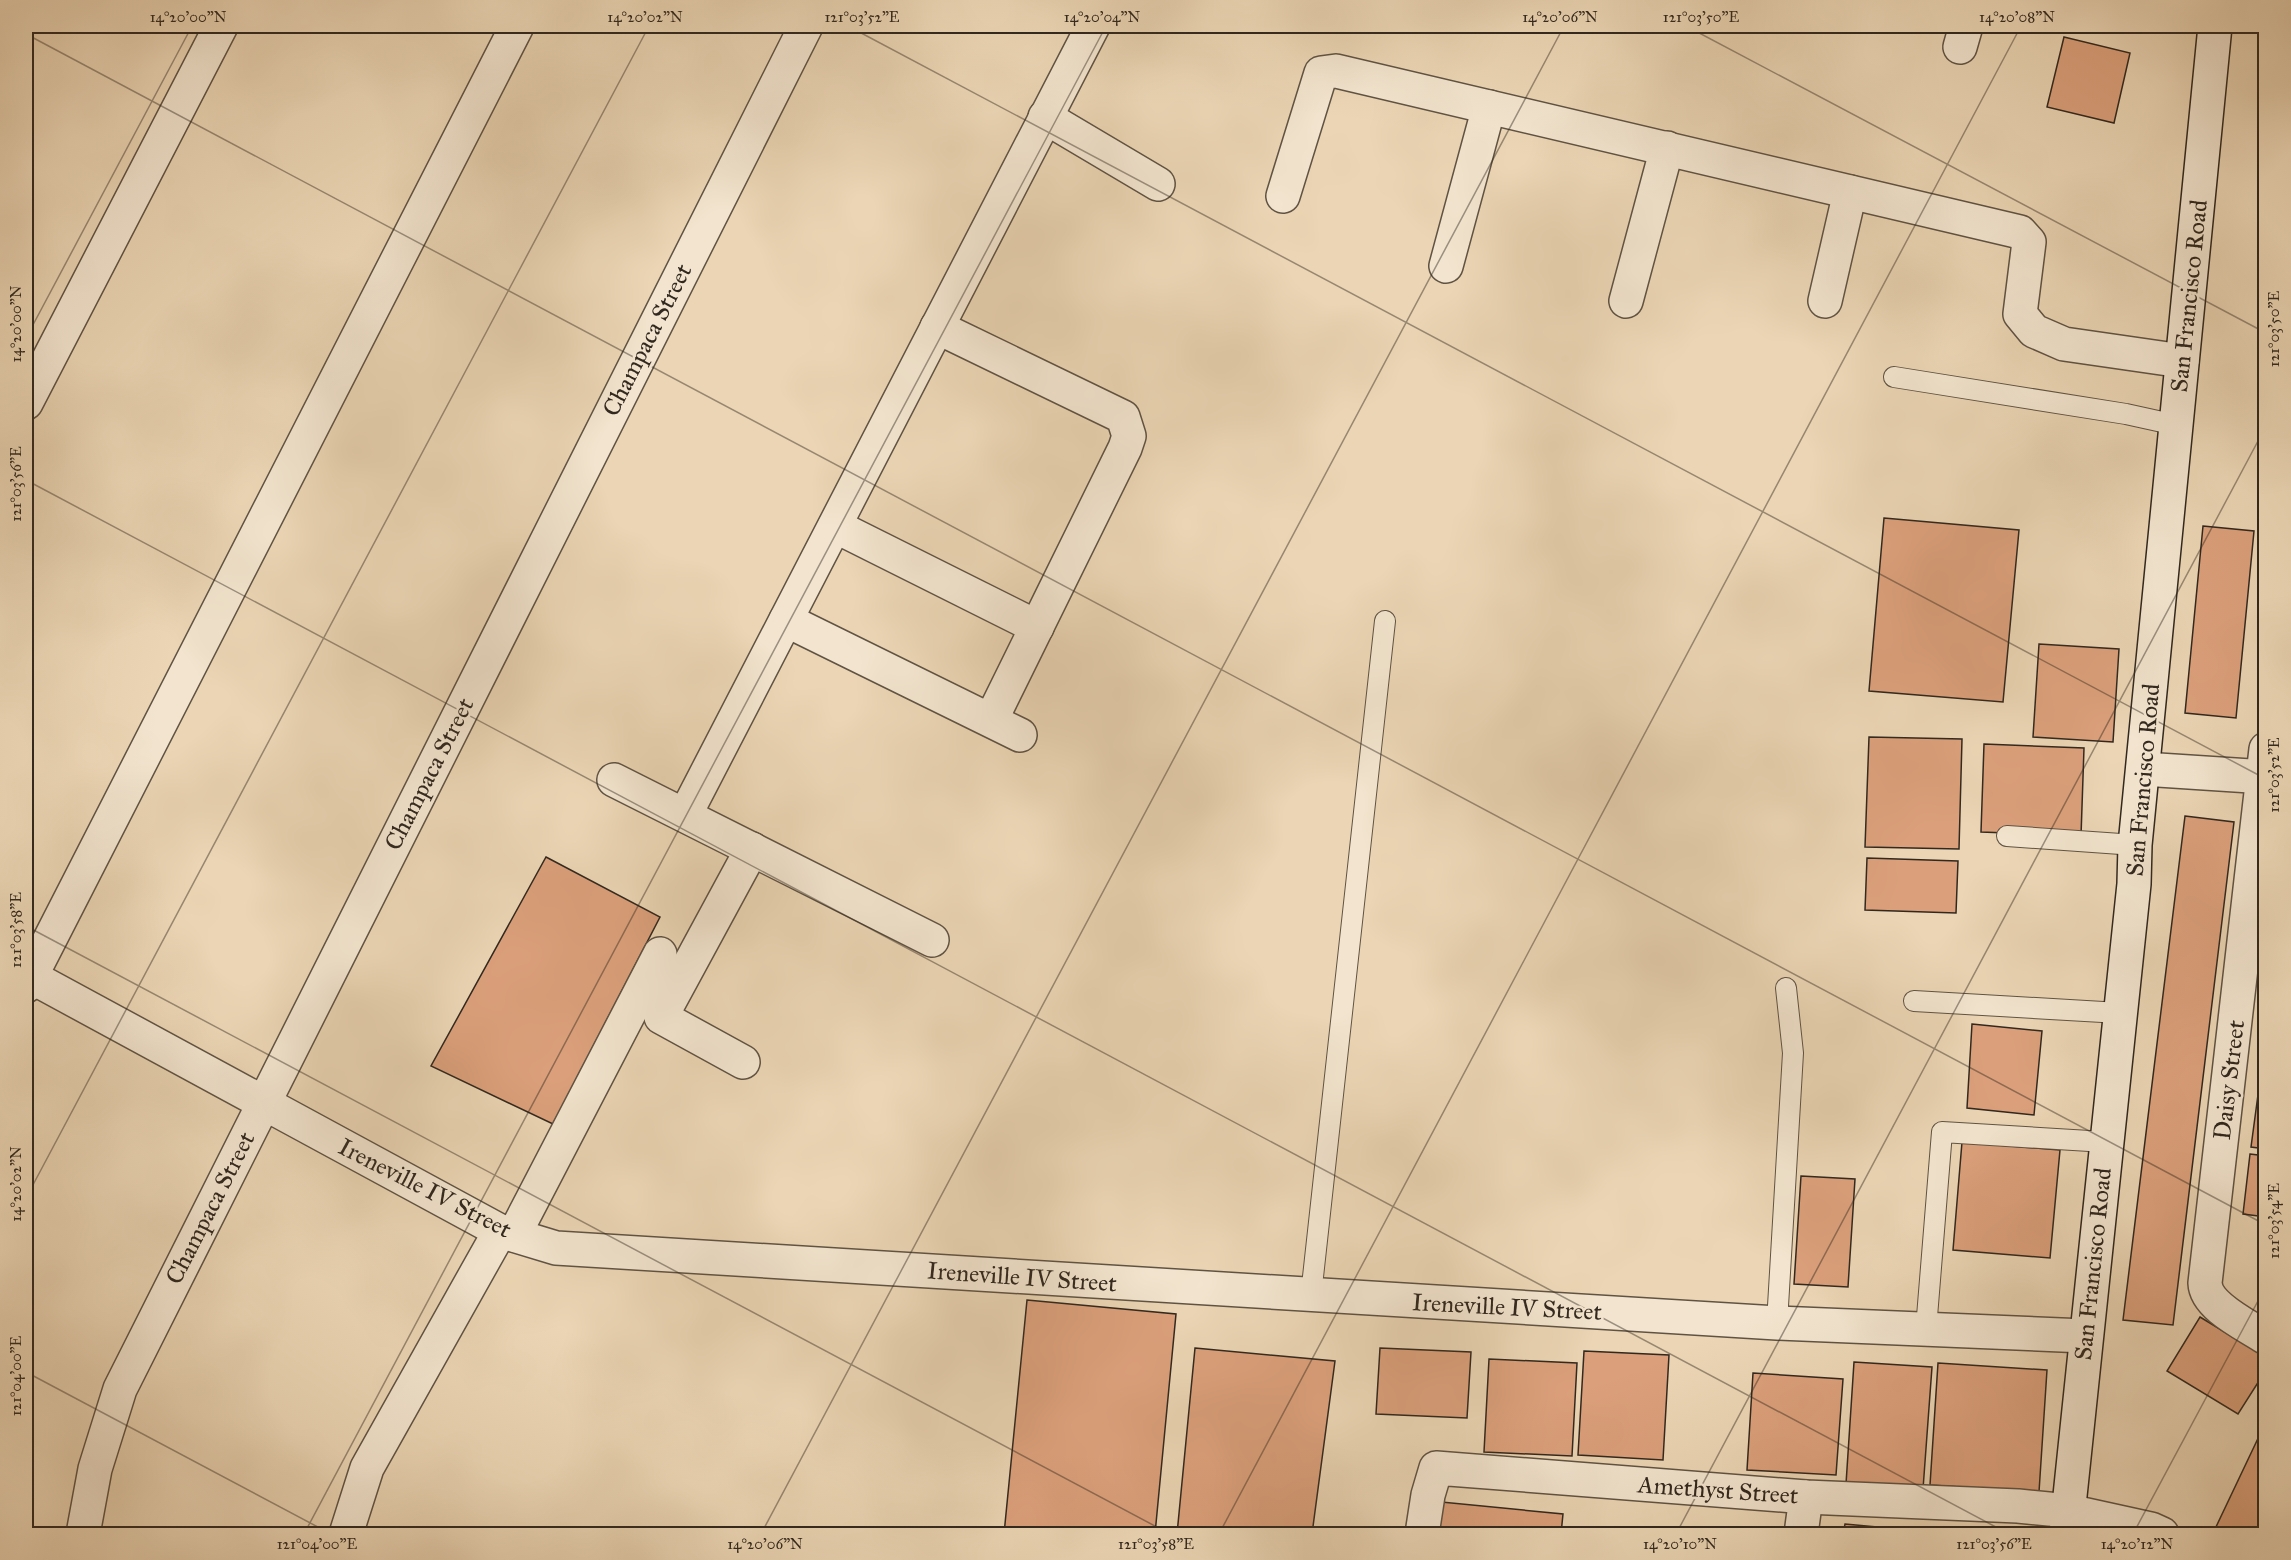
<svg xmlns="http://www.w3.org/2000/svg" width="2291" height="1560" viewBox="0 0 2291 1560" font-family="'IM FELL Great Primer',serif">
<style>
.building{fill:#dba07b;stroke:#31281f;stroke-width:1.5}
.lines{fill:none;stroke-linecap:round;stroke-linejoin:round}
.service-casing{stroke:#605344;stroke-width:22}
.minor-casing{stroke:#605344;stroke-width:36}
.secondary-casing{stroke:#31281f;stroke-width:36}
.service{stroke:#f2e4ce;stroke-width:20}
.minor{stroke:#f2e4ce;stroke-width:33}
.secondary{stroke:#f2e4ce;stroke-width:33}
.ticks{fill:none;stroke:#31281f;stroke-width:1.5;stroke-opacity:0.45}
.labels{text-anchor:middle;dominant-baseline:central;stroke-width:5;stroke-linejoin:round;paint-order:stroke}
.street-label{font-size:24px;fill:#31281f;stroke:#f2e4ce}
.neatline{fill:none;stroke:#31281f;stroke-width:2}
.ticks-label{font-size:15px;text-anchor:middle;fill:#31281f}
</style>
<rect width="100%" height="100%" fill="#ebd5b4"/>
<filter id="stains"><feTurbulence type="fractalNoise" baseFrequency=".00333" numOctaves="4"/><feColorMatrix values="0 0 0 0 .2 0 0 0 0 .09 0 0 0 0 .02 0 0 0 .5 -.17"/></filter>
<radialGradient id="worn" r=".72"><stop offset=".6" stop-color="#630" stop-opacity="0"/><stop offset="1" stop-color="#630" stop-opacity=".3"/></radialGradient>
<g class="building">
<polygon points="2064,37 2130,53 2114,123 2047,107"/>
<polygon points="1884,518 2019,530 2003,702 1869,691"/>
<polygon points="2203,526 2254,531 2236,718 2185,713"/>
<polygon points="2039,644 2119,649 2113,742 2033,737"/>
<polygon points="1869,737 1962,739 1959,849 1865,847"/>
<polygon points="1984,744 2084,748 2081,836 1981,832"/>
<polygon points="2185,816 2234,822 2173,1325 2123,1320"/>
<polygon points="546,857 660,917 553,1124 431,1066"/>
<polygon points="1867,858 1958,861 1956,913 1865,910"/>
<polygon points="1972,1024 2042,1031 2034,1115 1967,1108"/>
<polygon points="2266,1035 2266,1149 2251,1147"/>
<polygon points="1962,1142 2060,1150 2050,1258 1953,1250"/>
<polygon points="2250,1154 2266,1156 2266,1217 2243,1214"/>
<polygon points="1801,1176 1855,1179 1848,1287 1794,1284"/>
<polygon points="1027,1300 1176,1314 1155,1534 1004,1534"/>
<polygon points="2200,1317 2266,1357 2266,1370 2238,1414 2167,1371"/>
<polygon points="1195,1348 1335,1361 1312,1534 1177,1534"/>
<polygon points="1380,1348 1471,1352 1467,1418 1376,1414"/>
<polygon points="1584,1351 1669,1355 1663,1460 1578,1455"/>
<polygon points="1489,1359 1577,1363 1572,1456 1484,1452"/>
<polygon points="1854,1362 1932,1367 1923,1489 1846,1484"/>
<polygon points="1938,1363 2047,1370 2039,1492 1930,1485"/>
<polygon points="1753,1373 1843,1379 1836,1475 1747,1470"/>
<polygon points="2262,1430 2266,1432 2266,1534 2226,1534 2215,1529"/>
<polygon points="1431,1501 1563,1514 1561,1534 1428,1534"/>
<polygon points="1845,1524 1953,1534 1843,1534"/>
<polygon points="1957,1530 2004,1534 1957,1534"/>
</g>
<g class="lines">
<g class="service-casing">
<g id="service">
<polyline points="1894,377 2126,414 2176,425"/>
<polyline points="2007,836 2135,845"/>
<polyline points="1914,1001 2120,1013"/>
<polyline points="1311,1295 1385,621"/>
<polyline points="1777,1323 1793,1053 1786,988"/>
<polyline points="1926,1329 1942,1132 2106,1142"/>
</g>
</g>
<g class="minor-casing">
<g id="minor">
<polyline points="1960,47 1966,26"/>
<polyline points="1045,117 1158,184"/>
<polyline points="1283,196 1321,73 1336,71 2020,232 2029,242 2020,314 2034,331 2064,344 2182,361"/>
<polyline points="1446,266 1489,107"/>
<polyline points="1626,301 1667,148"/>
<polyline points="1825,301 1850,192"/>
<polyline points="937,327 1123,417 1129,436 1125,448 991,720"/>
<polyline points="26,403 221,26"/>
<polyline points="835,526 1037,627"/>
<polyline points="786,620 1020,735"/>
<path d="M2266 749 2205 1283C2206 1307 2247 1325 2266 1338"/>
<polyline points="2143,769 2266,777"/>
<polyline points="614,780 932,940"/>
<polyline points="685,815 1093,26"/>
<polyline points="26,974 500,1231 556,1248 1777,1323 2085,1336"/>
<polyline points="26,986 517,26"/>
<polyline points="743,1062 661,1017 752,849"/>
<polyline points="514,1235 660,954"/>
<polyline points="83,1534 95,1469 120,1389 806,26"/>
<polyline points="346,1534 367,1468 500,1231"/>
<polyline points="1422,1534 1428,1495 1436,1468 1806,1497 2018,1506 2069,1511 2151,1529 2162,1534"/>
<polyline points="1801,1534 1806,1497"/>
</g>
</g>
<g class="secondary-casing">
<polyline id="secondary" points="2066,1534 2134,884 2135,845 2215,26"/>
</g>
<use href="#service" class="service"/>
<use href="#minor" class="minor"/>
<use href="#secondary" class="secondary"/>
</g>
<path class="ticks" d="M848 26 2266 779M1686 26 2266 333M26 34 2266 1225M26 338 192 26M26 480 2009 1534M26 926 1170 1534M26 1198 649 26M26 1372 331 1534M304 1534 1106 26M761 1534 1564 26M1219 1534 2021 26M1676 1534 2266 426M2133 1534 2266 1286"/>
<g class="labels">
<g class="street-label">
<text transform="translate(2189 296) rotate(-84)">San Francisco Road</text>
<text transform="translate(647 340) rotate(-63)">Champaca Street</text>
<text transform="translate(429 774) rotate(-63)">Champaca Street</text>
<text transform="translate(2143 780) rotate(-85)">San Francisco Road</text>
<text transform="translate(2229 1080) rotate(-83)">Daisy Street</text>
<text transform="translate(425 1188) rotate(27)">Ireneville IV Street</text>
<text transform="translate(210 1208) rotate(-63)">Champaca Street</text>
<text transform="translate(2093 1264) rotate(-84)">San Francisco Road</text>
<text transform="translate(1022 1277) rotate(4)">Ireneville IV Street</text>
<text transform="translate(1507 1307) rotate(3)">Ireneville IV Street</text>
<text transform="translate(1718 1490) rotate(4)">Amethyst Street</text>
</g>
</g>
<rect width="2291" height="1560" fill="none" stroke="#ebd5b4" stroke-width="66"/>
<rect x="33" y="33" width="2225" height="1494" class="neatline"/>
<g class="ticks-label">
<text x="188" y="22">14°20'00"N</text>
<text x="645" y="22">14°20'02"N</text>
<text x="862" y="22">121°03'52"E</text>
<text x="1102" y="22">14°20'04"N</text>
<text x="1560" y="22">14°20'06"N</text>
<text x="1701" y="22">121°03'50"E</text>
<text x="2017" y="22">14°20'08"N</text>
<text transform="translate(16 324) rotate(-90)" y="5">14°20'00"N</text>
<text transform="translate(2274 329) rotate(-90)" y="5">121°03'50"E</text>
<text transform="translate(16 484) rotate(-90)" y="5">121°03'56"E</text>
<text transform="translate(2274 775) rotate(-90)" y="5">121°03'52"E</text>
<text transform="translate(16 930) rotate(-90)" y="5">121°03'58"E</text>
<text transform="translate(16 1184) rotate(-90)" y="5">14°20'02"N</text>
<text transform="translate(2274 1221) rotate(-90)" y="5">121°03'54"E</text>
<text transform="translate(16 1376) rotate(-90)" y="5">121°04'00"E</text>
<text x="317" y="1549">121°04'00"E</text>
<text x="765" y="1549">14°20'06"N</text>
<text x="1156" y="1549">121°03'58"E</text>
<text x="1680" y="1549">14°20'10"N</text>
<text x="1994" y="1549">121°03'56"E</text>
<text x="2137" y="1549">14°20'12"N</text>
</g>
<rect width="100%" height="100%" filter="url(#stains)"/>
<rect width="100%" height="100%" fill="url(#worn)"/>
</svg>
